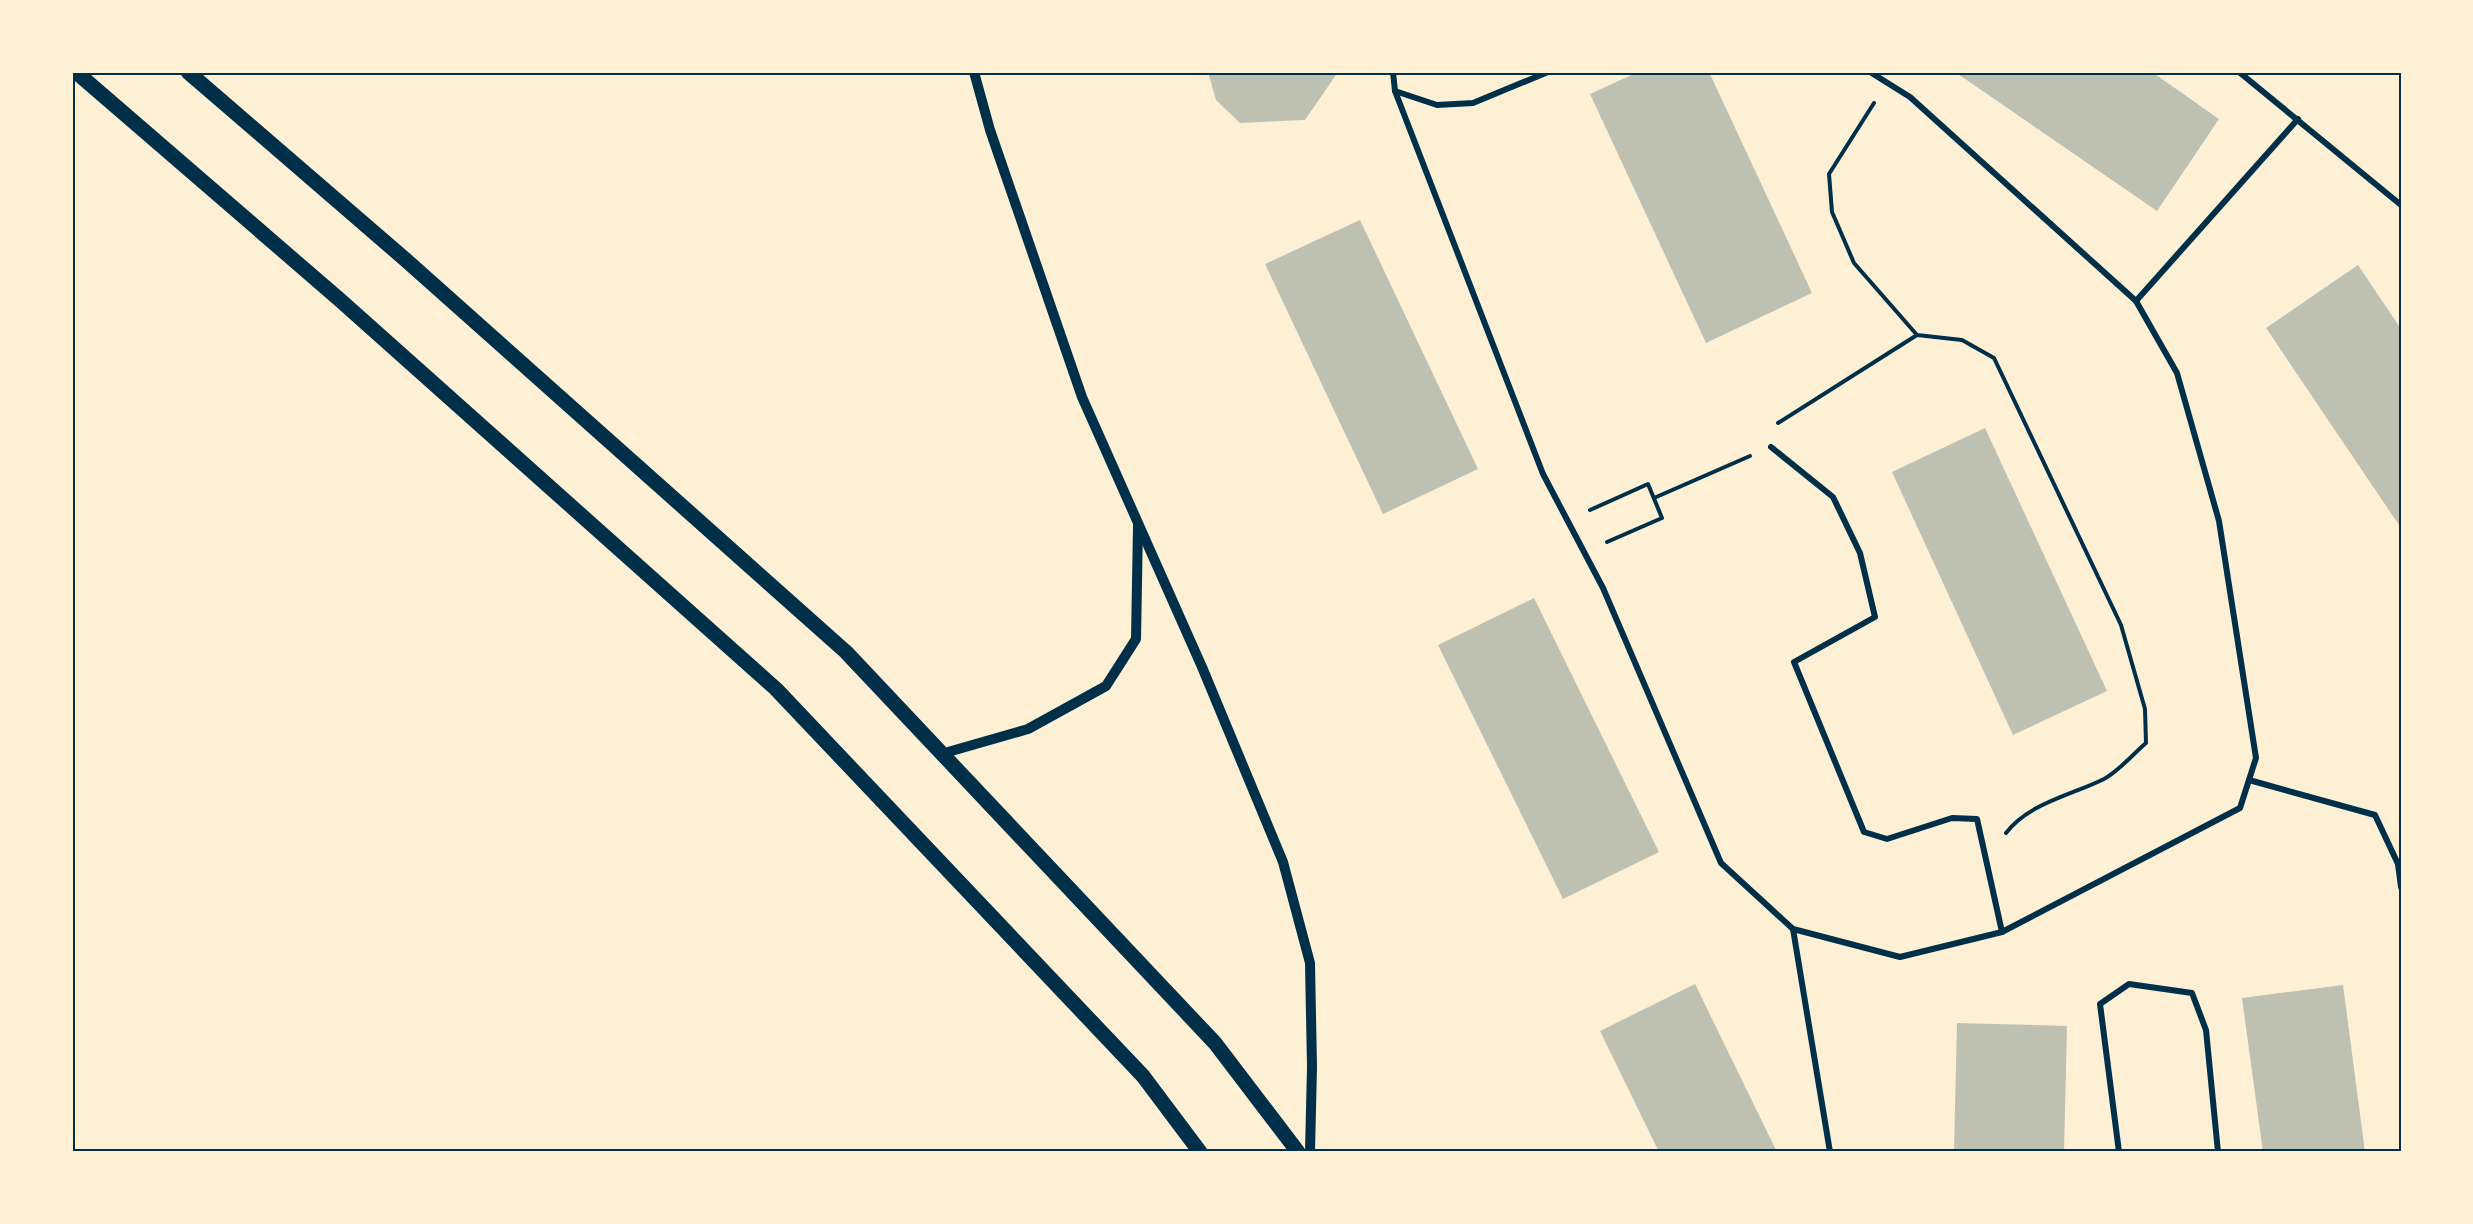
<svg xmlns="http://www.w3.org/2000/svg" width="2473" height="1224" viewBox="0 0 2473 1224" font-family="Arial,sans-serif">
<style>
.building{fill:#bec0b2}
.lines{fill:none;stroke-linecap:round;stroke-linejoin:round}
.path{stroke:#003049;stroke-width:4}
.minor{stroke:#003049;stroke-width:6}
.tertiary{stroke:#003049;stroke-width:10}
.primary{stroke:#003049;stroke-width:15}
.neatline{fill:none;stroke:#003049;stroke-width:2}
</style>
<rect width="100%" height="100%" fill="#fdf0d5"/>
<g class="building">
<polygon points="1208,72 1338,72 1305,120 1240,123 1216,100"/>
<polygon points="1638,72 1709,72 1812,293 1706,343 1590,94"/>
<polygon points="1955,72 2152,72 2219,119 2157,211"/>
<polygon points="1360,220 1478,469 1383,514 1265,264"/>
<polygon points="2358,265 2401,329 2401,528 2266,328"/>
<polygon points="1985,428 2107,691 2013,735 1892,472"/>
<polygon points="1534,598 1659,852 1563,899 1438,645"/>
<polygon points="1695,984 1777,1152 1659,1152 1600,1031"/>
<polygon points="2343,985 2365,1152 2263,1152 2242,998"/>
<polygon points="1957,1023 2067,1026 2064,1152 1954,1152"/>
</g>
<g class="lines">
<g class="path">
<path d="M1874 103 1829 174 1832 212 1854 263 1917 335 1962 340 1994 358 2121 625 2145 709 2146 743C2133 754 2119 771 2104 779 2072 795 2029 803 2006 833"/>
<polyline points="1778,423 1917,335"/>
<polyline points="1654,498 1750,456"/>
<polyline points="1590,510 1648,484 1662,518 1607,542"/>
</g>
<g class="minor">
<polyline points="1393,72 1395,91 1543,474 1603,588 1721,863 1793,929 1900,957 2002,932 2240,808 2256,758 2219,521 2177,373 2136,301 1910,97 1870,72"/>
<polyline points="2239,72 2401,205"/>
<polyline points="1395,91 1437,105 1473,103 1548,72"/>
<polyline points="2136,301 2298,119"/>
<polyline points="1771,447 1833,497 1860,553 1875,617 1794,662 1864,832 1887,839 1952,818 1977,819 2002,932"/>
<polyline points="2249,780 2375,815 2398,864 2401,887"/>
<polyline points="1793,929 1830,1152"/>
<polyline points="2119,1152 2100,1004 2129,984 2192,993 2206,1030 2218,1152"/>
</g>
<g class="tertiary">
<polyline points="974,72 990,130 1082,397 1202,667 1283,862 1310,963 1312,1067 1310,1152"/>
<polyline points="941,754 1028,729 1106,686 1136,639 1138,526"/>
</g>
<g class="primary">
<polyline points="76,72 340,300 776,689 1143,1076 1200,1152"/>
<polyline points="188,72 407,261 846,652 1215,1043 1298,1152"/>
</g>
</g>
<rect width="2473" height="1224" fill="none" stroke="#fdf0d5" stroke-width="147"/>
<rect x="74" y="74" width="2326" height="1076" class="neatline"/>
</svg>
